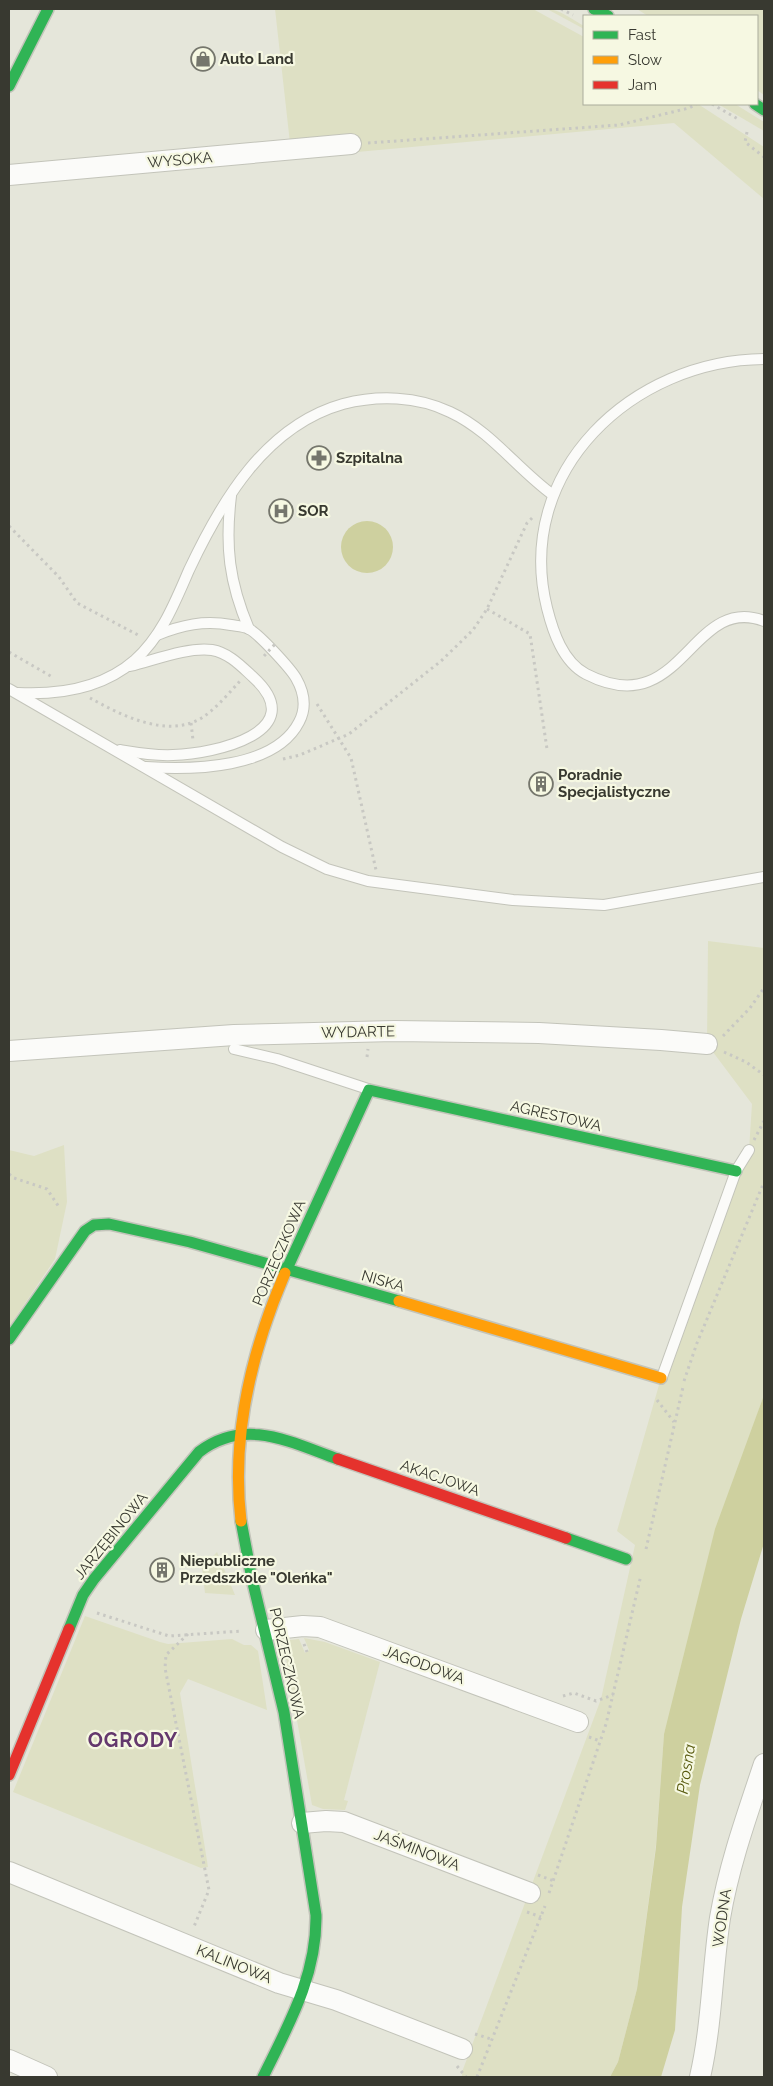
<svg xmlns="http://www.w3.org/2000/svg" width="773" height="2086" viewBox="0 0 773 2086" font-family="Raleway,sans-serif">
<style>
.green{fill:#dee0c4}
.water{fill:#ced09f}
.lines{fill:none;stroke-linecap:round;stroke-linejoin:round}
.lane-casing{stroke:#c3c4ba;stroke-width:12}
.street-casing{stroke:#c3c4ba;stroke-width:22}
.fast-casing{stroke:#c3c4ba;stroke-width:14}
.slow-casing{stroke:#c3c4ba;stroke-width:14}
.jam-casing{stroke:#c3c4ba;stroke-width:14}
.path{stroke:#c8c8c3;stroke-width:3;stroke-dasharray:2.5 4;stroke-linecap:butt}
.lane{stroke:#fbfbf9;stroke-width:10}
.street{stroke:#fbfbf9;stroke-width:20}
.fast{stroke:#30b455;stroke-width:11}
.slow{stroke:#ff9f0a;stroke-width:11}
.jam{stroke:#e5322d;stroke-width:11}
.path-bridge{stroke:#c8c8c3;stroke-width:3;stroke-dasharray:2.5 4;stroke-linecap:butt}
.labels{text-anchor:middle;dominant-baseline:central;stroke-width:4.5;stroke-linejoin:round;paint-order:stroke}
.poi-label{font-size:15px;font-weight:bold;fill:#383930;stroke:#f6f8e2;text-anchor:start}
.street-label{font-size:15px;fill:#383930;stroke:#f6f8e2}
.water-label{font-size:16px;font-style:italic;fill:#57590d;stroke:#f6f8e2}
.district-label{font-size:20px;font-weight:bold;letter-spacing:1px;fill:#64386d;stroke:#f6f8e2}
</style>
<rect width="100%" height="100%" fill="#e5e6da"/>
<g class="green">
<polygon points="275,9 533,9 584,37 584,104 698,104 764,147 764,199 674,123 357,152 290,143"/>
<path d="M547 9C559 9 573 20 584 26V29Z"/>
<polygon points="637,9 764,9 764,95 757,90 757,16 648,16"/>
<polygon points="718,104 735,104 764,122 764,131"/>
<polygon points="708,941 764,948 764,1395 756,1418 664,1734 656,1844 637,1989 618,2062 610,2077 462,2077 462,2072 601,1699 635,1545 617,1531 661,1378 749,1150 752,1104 707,1044"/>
<polygon points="64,1145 67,1202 55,1259 9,1327 9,1150 34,1156"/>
<polygon points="217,1552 235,1595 205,1593 202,1568"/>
<polygon points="85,1616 160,1642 168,1644 232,1639 244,1645 251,1645 258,1651 267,1710 188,1679 180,1693 208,1867 201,1868 13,1792"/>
<polygon points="304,1638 325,1642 380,1662 344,1800 348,1801 345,1810 323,1809 312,1805 284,1647 290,1640 299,1639 305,1653 309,1650"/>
</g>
<g class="water">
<circle cx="367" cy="547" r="26"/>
<polygon points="764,1395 764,1543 741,1619 700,1785 682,1907 675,2030 661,2077 610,2077 618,2062 637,1989 656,1847 664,1734 715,1529"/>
</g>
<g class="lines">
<g class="lane-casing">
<g id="lane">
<path d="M764 359C633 360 513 471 547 608 553 632 563 662 586 674 683 724 690 593 764 621"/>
<path d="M231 496C225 546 229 582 249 629"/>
<polyline points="9,689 282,847 327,869 368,881 513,900 604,905 764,877"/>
<path d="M18 693C59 695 103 688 135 660 162 636 175 602 189 570 221 502 265 426 343 404 378 395 417 396 450 412 491 431 517 469 553 495"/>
<path d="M120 750C138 753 155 756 173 755 214 754 313 732 253 677 241 666 229 653 212 650 186 647 155 660 130 666"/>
<path d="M146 767C192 770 275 769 299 722 307 707 304 692 296 678 290 668 259 634 249 629 244 626 236 626 231 625 204 620 182 625 157 635"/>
<polyline points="234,1049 277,1059 368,1089"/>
<polyline points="662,1377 736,1171 749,1150"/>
</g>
</g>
<g class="street-casing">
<g id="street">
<polyline points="9,175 351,144"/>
<polyline points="9,1051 234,1035 394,1031 539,1033 661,1040 707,1044"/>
<polyline points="266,1630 303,1626 320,1627 578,1722"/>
<polyline points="302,1823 326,1821 344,1822 530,1893"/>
<polyline points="9,1872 279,1983 336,2000 462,2049"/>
<polyline points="9,2060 47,2077"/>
<path d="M700 2077C712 2025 712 1971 720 1918 729 1865 747 1815 764 1764"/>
</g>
</g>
<g class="fast-casing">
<g id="fast">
<polyline points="594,9 608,16"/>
<polyline points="9,86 48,9"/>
<polyline points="755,104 764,110"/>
<polyline points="285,1273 369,1090 736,1171"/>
<polyline points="9,1339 85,1231 94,1225 109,1224 190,1242 399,1301"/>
<path d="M241 1521 252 1579 284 1712 316 1915C317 1975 289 2024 263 2077"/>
<polyline points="566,1538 626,1559"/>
<path d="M69 1629 83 1595 94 1579 199 1452C245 1417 290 1442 338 1459"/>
</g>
</g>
<g class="slow-casing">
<g id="slow">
<polyline points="399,1301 661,1378"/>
<path d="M241 1521C231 1437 252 1350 285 1273"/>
</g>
</g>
<g class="jam-casing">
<g id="jam">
<polyline points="338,1459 566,1538"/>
<polyline points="9,1775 69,1629"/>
</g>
</g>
<g class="path">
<polyline points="561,9 573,15"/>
<polyline points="712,104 738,119"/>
<polyline points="747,132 745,142 764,157"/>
<polyline points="368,143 619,125 689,108 696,104"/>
<polyline points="9,526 59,577 77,603 140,636"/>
<polyline points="487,609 530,634 547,749"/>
<polyline points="9,652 54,678"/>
<path d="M90 698C121 715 165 738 200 719 215 710 228 694 240 681"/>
<polyline points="317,704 351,758 376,870"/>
<polyline points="191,723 193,740"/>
<polyline points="283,759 300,755 349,734 441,661 473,630 487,609 527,523 533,517"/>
<polyline points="723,1036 750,1008 764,988"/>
<polyline points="724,1052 746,1062 764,1075"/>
<polyline points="367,1057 368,1049"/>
<polyline points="754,1140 764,1121"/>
<polyline points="9,1174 14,1178 47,1189 59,1207"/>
<polyline points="684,1381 697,1343 764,1182"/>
<polyline points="657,1400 674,1422"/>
<polyline points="646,1549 683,1387"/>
<polyline points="97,1613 169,1636 242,1631"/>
<polyline points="188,1634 166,1655 165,1668 209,1890 193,1929"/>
<polyline points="304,1644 307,1652"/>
<polyline points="563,1696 574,1693 596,1701 613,1695"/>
<polyline points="589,1737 600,1741"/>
<polyline points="538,1875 554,1881"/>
<polyline points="549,1893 606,1724 641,1575"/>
<polyline points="527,1912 541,1917"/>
<polyline points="475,2034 491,2039"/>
<polyline points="457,2066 466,2077"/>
<polyline points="477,2077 545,1906"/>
</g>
<use href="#lane" class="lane"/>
<use href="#street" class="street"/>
<use href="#fast" class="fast"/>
<use href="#slow" class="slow"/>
<use href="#jam" class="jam"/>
<polyline class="path-bridge" points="264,656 276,643"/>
</g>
<defs>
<g id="shop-ring" transform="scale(1.25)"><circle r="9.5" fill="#f6f8e2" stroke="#75766c" stroke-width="1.5"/><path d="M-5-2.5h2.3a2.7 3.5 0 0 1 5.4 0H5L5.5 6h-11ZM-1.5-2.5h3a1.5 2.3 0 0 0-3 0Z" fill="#75766c"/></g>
<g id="pharmacy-ring" transform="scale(1.25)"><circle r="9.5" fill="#f6f8e2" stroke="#75766c" stroke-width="1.5"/><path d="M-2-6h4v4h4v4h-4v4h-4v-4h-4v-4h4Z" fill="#75766c"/></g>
<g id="hospital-ring" transform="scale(1.25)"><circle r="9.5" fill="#f6f8e2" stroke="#75766c" stroke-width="1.5"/><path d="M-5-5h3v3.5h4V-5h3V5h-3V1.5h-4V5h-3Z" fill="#75766c"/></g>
<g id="building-ring" transform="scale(1.25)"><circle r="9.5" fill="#f6f8e2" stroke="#75766c" stroke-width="1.5"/><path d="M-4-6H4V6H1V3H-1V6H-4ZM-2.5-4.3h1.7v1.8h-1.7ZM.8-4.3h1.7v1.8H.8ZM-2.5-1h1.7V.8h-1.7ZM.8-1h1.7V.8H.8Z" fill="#75766c"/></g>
</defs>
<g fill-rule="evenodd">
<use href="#shop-ring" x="203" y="59"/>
<use href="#pharmacy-ring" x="319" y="458"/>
<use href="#hospital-ring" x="281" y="511"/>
<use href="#building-ring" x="541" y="784"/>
<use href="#building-ring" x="162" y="1570"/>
</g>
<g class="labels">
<g class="poi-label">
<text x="220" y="59">Auto Land</text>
<text x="336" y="458">Szpitalna</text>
<text x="298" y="511">SOR</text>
<text x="558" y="775">Poradnie<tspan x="558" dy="17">Specjalistyczne</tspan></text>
<text x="180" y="1561">Niepubliczne<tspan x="180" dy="17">Przedszkole "Oleńka"</tspan></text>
</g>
<g class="street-label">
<text transform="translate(180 160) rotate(-5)">WYSOKA</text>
<text transform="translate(358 1032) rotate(-1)">WYDARTE</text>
<text transform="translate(556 1116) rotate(13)">AGRESTOWA</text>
<text transform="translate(279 1253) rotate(-67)">PORZECZKOWA</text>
<text transform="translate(383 1281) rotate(16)">NISKA</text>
<text transform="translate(440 1478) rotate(19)">AKACJOWA</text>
<text transform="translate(111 1536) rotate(-51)">JARZĘBINOWA</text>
<text transform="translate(287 1663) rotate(77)">PORZECZKOWA</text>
<text transform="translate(424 1665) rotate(20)">JAGODOWA</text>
<text transform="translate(417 1850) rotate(21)">JAŚMINOWA</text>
<text transform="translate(722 1918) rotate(-82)">WODNA</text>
<text transform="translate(234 1964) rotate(22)">KALINOWA</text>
</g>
<g class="water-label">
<text transform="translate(686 1769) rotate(-81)">Prosna</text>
</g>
<g class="district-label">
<text x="133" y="1740">OGRODY</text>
</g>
</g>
<rect width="773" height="2086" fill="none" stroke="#383930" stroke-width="20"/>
<rect x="583" y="15" width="175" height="90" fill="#f6f8e2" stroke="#aaac9b"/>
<rect x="593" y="31" width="25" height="8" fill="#30b455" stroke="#aaac9b"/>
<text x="628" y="40" font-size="15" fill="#383930">Fast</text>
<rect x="593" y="56" width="25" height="8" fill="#ff9f0a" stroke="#aaac9b"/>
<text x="628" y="65" font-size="15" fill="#383930">Slow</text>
<rect x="593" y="81" width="25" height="8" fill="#e5322d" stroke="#aaac9b"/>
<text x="628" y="90" font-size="15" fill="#383930">Jam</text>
</svg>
